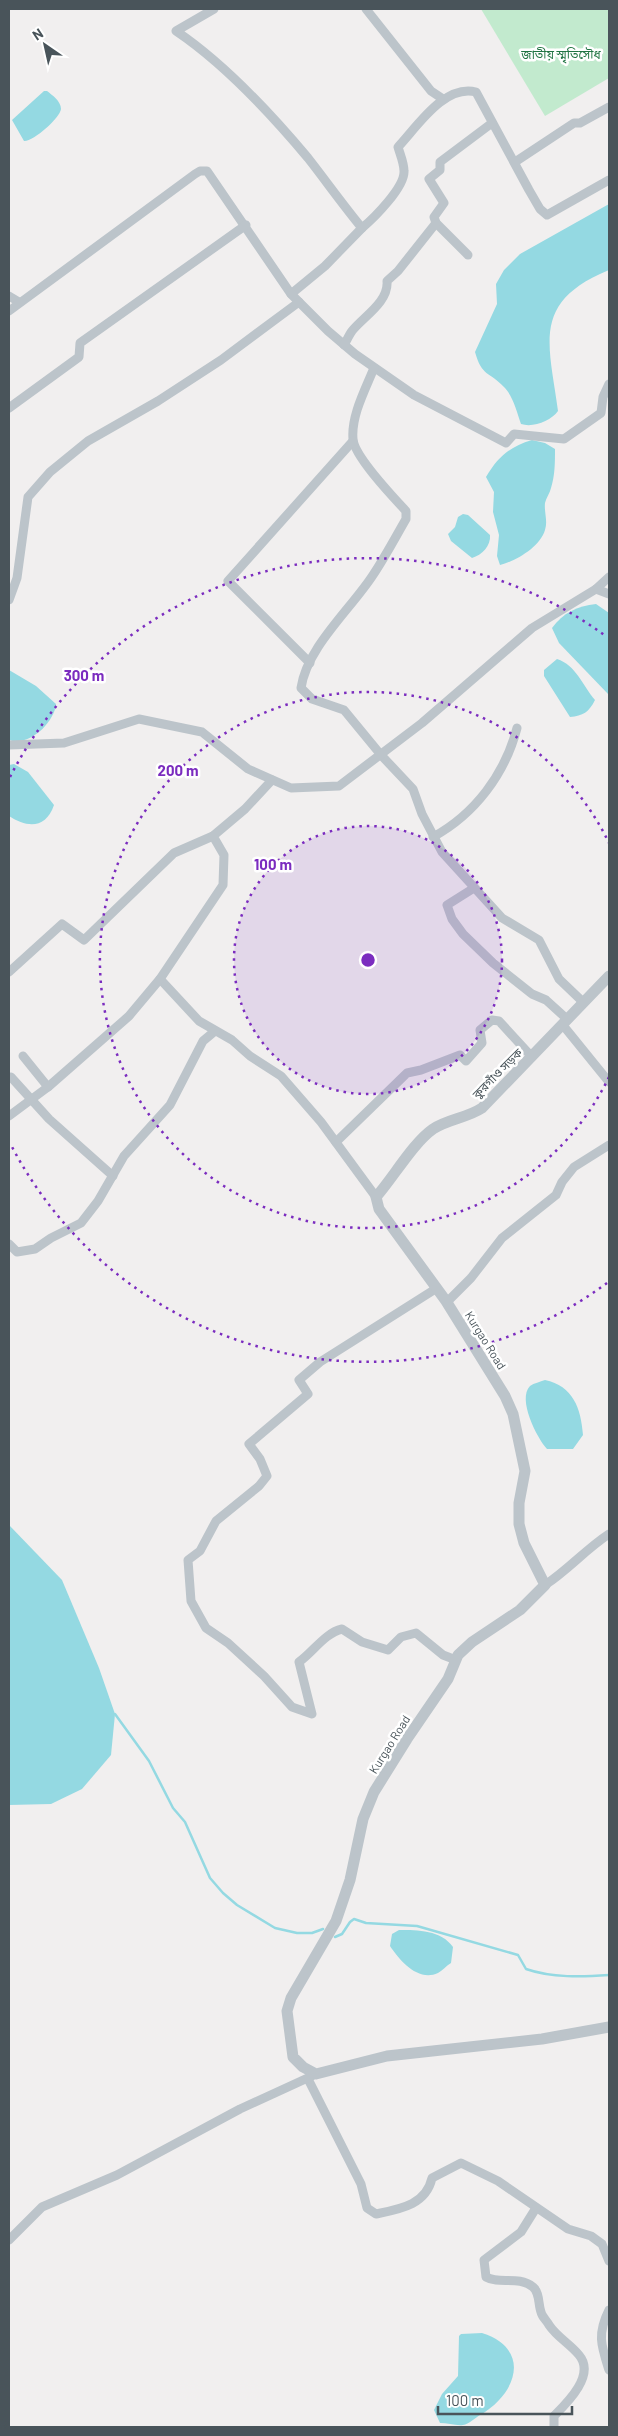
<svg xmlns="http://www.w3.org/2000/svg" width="618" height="2436" viewBox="0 0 618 2436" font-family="Barlow,'Noto Sans Bengali',sans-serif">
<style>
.green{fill:#c2eace}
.water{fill:#94d9e2}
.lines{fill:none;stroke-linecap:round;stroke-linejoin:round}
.stream{stroke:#94d9e2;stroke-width:2.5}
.minor{stroke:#bcc4ca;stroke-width:9}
.tertiary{stroke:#bcc4ca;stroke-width:11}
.ring{fill:none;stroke:#7b2cbf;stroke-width:2.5;stroke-dasharray:2.5 5}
.labels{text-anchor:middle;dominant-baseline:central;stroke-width:5;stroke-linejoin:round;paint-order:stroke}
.park-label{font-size:12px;fill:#217443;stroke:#fff}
.street-label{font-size:12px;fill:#49545a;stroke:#fff}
.centre{fill:#7b2cbf;stroke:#fff;stroke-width:2.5}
.ring-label{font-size:15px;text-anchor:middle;font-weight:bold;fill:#7b2cbf;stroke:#fff;stroke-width:5;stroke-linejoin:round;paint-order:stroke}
</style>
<rect width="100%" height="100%" fill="#f1efef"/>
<polygon class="green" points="481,9 609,9 609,78 545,116"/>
<g class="water">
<path d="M44 91H47C52 95 61 101 61 109 60 118 33 142 24 141L12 120Z"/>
<path d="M609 204V270C531 302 549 343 558 411 551 421 533 428 521 424 517 412 513 396 504 387 489 371 482 377 475 352L497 304 496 284 504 270 520 254Z"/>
<path d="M532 440 545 443 555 449C555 463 555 475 551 488 550 493 546 498 545 503 544 512 548 521 545 530 540 547 516 561 500 565L497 556 499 535 493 512 494 492 486 477C498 457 509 447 532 440Z"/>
<path d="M463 514 468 515 490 535C491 546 482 555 472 558L451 541 448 534 455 527 458 517Z"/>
<path d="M596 604 609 613V695L559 643 552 628C563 613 577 606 596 604Z"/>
<path d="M557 659C576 665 583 686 595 700 589 712 583 716 570 717L544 676V670Z"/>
<path d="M9 670 36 686 56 704C54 723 29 747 9 740Z"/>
<path d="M14 764 28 772 54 805C46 829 27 828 9 816V765Z"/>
<path d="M545 1380C573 1386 581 1408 583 1435L573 1449H547C537 1438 517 1399 530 1386 534 1383 540 1382 545 1380Z"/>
<polygon points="9,1525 62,1580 99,1668 115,1714 111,1755 82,1789 51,1804 9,1805"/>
<path d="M399 1930C418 1930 441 1930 453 1947L451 1963C446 1966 442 1971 438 1973 418 1982 400 1961 390 1946L392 1934Z"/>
<path d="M482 2333C532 2349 517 2394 480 2415 475 2418 469 2424 463 2425 457 2426 447 2423 440 2423L434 2410 442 2394 458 2376 459 2336 461 2334Z"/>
</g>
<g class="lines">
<g class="stream">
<polyline points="115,1714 149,1761 173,1808 185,1822 210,1878 223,1893 237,1905 275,1928 297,1933 312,1933 323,1929"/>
<path d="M335 1937 342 1934 350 1922 354 1919 366 1923 417 1926 518 1955 526 1969C552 1978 582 1977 609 1975"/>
</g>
<g class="minor">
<path d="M214 9 176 31C222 62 272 115 308 158 326 181 343 205 362 228L325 266 291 294"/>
<polyline points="366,9 431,91 443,99"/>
<polyline points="515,162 574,123 580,123 609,107"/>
<polyline points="436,223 468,255"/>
<path d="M362 228C374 218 405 187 404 171 404 163 400 154 398 147 417 127 444 84 476 92L529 190 540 209 547 215 609 180"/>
<polyline points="9,296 19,302"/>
<polyline points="9,311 195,174 200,171 207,171 291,294 328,331 355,354 414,395 506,443 514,434 564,439 601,413 603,397 609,384"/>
<path d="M344 345C347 340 349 335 352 331 363 317 389 302 387 281L398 271 436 223 434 217 444 203 429 179 440 170V162L492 123"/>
<path d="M374 368C365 390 351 416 353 439 354 456 393 497 406 511V519C395 538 385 557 373 575 351 609 307 647 301 688L312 699 344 710 381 755 413 789 422 814 442 852 502 918 539 940 559 979 583 1002"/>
<polyline points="9,408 79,357 80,343 246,225"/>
<polyline points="596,589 609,577"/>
<polyline points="9,600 17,578 28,497 50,472 88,441 158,401 221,360 299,302"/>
<polyline points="310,663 228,581 353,441"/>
<polyline points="9,745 64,743 139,719 202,732 248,769 291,788 339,786 422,723 532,628 596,589 609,594"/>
<path d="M433 837C475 814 505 774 517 728"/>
<polyline points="474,888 447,905 452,919 463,934 493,963 532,994 546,1000 567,1019"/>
<polyline points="9,972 62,924 84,940 174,853 213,836"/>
<polyline points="160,979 199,1021 232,1040 250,1056 281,1076 321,1122 376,1197"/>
<polyline points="562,1024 609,1082"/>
<polyline points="23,1056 48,1087"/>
<polyline points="11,1077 49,1119 113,1176"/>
<polyline points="9,1116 48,1087 129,1016 160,979 223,885 224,855 213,836 245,809 272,780"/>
<polyline points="336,1142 407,1073 421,1070 460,1055 466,1061 482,1043 480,1030 492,1020 499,1021 532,1057"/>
<polyline points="9,1244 17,1252 35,1249 51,1238 81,1223 98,1201 124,1156 170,1105 203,1041 215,1031"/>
<path d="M437 1288 320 1362 299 1380 308 1394 249 1444 260 1459 267 1476 259 1486 216 1521 200 1551 188 1560 191 1601 206 1628 228 1643 264 1676 292 1707 312 1714 299 1662C313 1652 325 1633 342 1629L362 1642 388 1650 401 1637 416 1633 443 1655 456 1660"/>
<polyline points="447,1302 471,1278 502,1238 556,1195 562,1182 574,1167 609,1145"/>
<path d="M545 1585C568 1570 586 1549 609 1534"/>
<path d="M308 2079 361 2184 367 2208 376 2214C400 2209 426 2205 432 2178L461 2163 498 2181 568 2229 591 2236 602 2244 609 2261"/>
<path d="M536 2208 521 2232 484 2260 486 2277C500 2285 518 2275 533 2287 540 2293 538 2304 541 2312 542 2317 547 2321 549 2325 557 2337 570 2344 579 2355 596 2375 567 2403 554 2416V2427"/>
<polyline points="9,2240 42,2207 117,2175 240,2109 312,2076"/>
<path d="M609 2310C597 2334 601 2345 609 2370"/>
</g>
<path class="tertiary" d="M609 976 482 1108C467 1118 448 1119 433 1129 413 1143 393 1178 376 1197L379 1209 446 1301 505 1396 513 1414 525 1471 519 1503V1524L524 1543 545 1585 520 1610 472 1642 458 1655 448 1679 407 1739 374 1792 363 1819 350 1880 336 1921 291 1998 287 2011 293 2057 303 2067 316 2074 387 2056 542 2039 609 2027"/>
</g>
<circle cx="368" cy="960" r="134" fill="#7b2cbf" fill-opacity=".12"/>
<g class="ring">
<circle cx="368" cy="960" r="134"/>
<path d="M609 1077A268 268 0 1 1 609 843"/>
<path d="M607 1283A402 402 0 0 1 10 1143M10 777A402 402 0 0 1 607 637"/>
</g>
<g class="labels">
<g class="park-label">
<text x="561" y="54">জাতীয় স্মৃতিসৌধ</text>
</g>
<g class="street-label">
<text transform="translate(497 1073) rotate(-45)">কুরগাঁও সড়ক</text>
<text transform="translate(486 1340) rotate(58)">Kurgao Road</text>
<text transform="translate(389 1744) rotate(-58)">Kurgao Road</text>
</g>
</g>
<circle cx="368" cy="960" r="8" class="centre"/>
<g class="ring-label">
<text x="84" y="681">300 m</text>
<text x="178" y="776">200 m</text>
<text x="273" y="870">100 m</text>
</g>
<rect width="618" height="2436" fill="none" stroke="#49545a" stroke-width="20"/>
<g transform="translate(45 45) rotate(326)" stroke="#ffffff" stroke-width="4" paint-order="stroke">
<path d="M0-4L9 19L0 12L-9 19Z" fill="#49545a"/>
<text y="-8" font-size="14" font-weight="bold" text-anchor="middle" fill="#49545a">N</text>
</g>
<path d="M438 2406v8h134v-8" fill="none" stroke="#49545a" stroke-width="2.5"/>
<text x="446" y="2406" font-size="15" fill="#49545a" stroke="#ffffff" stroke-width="4" paint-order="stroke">100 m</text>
</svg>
